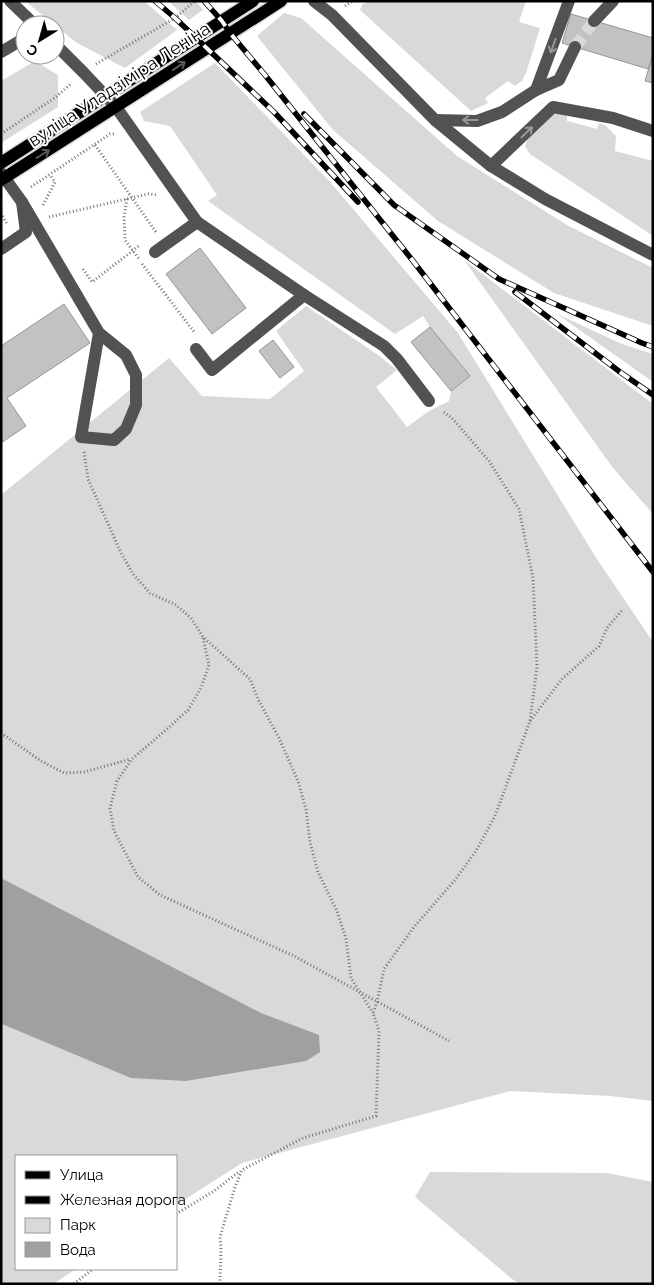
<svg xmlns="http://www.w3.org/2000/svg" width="654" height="1285" viewBox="0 0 654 1285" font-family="Raleway,sans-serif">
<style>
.green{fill:#d9d9d9}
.water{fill:#a0a0a0}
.building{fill:#c2c2c2;stroke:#969696}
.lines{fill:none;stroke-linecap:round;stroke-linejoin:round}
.minor-tunnel{stroke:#d9d9d9;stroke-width:12;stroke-dasharray:12 6;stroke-linecap:butt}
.major-casing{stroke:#dbdbdb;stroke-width:15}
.path{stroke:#747474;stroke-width:3;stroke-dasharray:1 2.5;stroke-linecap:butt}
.minor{stroke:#525252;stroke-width:12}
.major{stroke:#000;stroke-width:12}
.rail-casing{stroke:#000;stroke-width:5.5}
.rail{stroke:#fff;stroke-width:4;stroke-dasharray:11;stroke-linecap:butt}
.oneway{stroke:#979797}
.oneway2{stroke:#595959}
.labels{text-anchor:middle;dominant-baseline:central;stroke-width:4;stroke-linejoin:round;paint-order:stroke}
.street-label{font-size:18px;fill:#000;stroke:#fff}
</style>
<rect width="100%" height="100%" fill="#fff"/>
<g class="green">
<polygon points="25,1 144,1 177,30 125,68 77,43"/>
<polygon points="168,1 196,1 203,10 189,20"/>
<polygon points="368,1 526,1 519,22 540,28 526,73 522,81 515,86 508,81 485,98 488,103 471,111 360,10 362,5"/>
<polygon points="284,13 301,18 457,156 567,225 653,268 653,326 554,293 438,221 333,130 257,36"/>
<polygon points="35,61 58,75 58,107 1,143 1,81"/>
<polygon points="215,63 331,183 458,333 595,556 653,642 653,1101 610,1096 510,1091 242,1163 176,1205 176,1156 16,1156 16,1269 76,1269 53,1284 1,1284 1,495 169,358 202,396 270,399 304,371 276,331 306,306 378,355 397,370 376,387 407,427 429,411 449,401 451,391 470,376 430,327 423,316 395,334 208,201 217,195 170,126 144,121 140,112"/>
<polygon points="552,112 567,114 567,121 597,129 599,123 605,125 616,136 615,151 653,161 653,236 530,154 525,146 530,132"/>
<polygon points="464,260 653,404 653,514 613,468"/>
<polygon points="557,314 622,344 653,354 653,382"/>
<polygon points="430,1172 607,1173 653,1182 653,1284 520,1284 512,1279 415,1197"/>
</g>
<polygon class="water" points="1,878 261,1013 319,1035 320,1052 306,1061 186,1081 131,1078 2,1024"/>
<g class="building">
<polygon points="571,14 653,38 653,54 648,69 562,43"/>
<polygon points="653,54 653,83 645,81"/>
<polygon points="200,248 246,308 212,334 166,274"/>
<polygon points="64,304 90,343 7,398 26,426 1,443 1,346"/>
<polygon points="430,327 470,376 451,391 411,342"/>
<polygon points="273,340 294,367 280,378 259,351"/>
</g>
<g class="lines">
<polyline class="minor-tunnel" points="575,47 594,21"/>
<g class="major-casing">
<g id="major">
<polyline points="1,163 253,1"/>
<polyline points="1,180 281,1"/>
</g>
</g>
<g class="path">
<polyline points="345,6 353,1"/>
<polyline points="96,64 175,18 195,1"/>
<polyline points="1,134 56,97 72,83"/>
<polyline points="95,145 156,232"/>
<polyline points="31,187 110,134 116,134"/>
<polyline points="127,199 124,217 125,240 139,259"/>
<polyline points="43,205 55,182 50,175"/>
<polyline points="1,213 7,224"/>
<polyline points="49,217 148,194 157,195"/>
<polyline points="142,264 195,333"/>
<polyline points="83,269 92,282 140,245"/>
<polyline points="84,452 88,479 121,553 133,574 150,593 176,605 191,618 203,637 250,679 258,699 279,738 298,781 306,809 310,842 318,872 337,911 346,939 351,978 373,1013"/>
<polyline points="203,638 209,665 201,688 188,710 167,729 132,759 117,781 110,808 114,831 138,877 160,895 294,956 449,1041"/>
<polyline points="530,721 562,679 599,646 607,628 623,609"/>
<polyline points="1,733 41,761 64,773 84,772 131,759"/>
<polyline points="176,1214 214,1191 240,1171"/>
<polyline points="74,1284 93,1269"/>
<polyline points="220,1284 221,1248 220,1237 235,1187 242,1170 303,1138 376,1116 379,1031 373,1013 377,1002 384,969 414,927 455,880 476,851 495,816 530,721 537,667 533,578 519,509 489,461 452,418 442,411"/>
</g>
<g class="minor">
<polyline points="10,1 35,25"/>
<polyline points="314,1 332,15 435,120 491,166 545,199 653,255"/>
<polyline points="594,21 613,1"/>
<polyline points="55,44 84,73 116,107 197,222 304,295 384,346 397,359 429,401"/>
<polyline points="1,52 25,38"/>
<polyline points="536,90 569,1"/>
<polyline points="435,120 477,121 502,112 536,90 559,80 575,47"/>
<polyline points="491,166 553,107 613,118 653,131"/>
<polyline points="1,173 22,202 26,232 1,249"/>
<polyline points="22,202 99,333 81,437 114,440 126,429 136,405 136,375 126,355 99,333"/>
<polyline points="155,252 197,222"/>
<polyline points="196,349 212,370 304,295"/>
</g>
<use href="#major" class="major"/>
<g class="rail-casing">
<g id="rail">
<polyline points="155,1 175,18 274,112 358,202"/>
<polyline points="204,1 222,21 230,33 265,75 413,261 653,572"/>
<polyline points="304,114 394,205 499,279 642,343 653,347"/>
<polyline points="515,292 620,372 653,395"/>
</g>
</g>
<use href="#rail" class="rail"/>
</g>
<defs><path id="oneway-shaft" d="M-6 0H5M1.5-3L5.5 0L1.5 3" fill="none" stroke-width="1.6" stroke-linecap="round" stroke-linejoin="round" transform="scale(1.25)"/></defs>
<g class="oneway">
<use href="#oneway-shaft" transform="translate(553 46) rotate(110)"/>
<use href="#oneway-shaft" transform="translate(470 120) rotate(180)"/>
<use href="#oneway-shaft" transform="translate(527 132) rotate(-44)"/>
</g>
<g class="oneway2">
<use href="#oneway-shaft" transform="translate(179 66) rotate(-33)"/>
<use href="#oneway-shaft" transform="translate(43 154) rotate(-32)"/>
</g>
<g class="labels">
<g class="street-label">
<text transform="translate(119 84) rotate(-33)">вуліца Уладзіміра Леніна</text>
</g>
</g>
<rect width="654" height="1285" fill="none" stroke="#000000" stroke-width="5"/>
<rect x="15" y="1155" width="162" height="115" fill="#ffffff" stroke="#999999"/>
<rect x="25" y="1171" width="25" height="8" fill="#000000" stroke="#999999"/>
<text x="60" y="1180" font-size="15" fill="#000000">Улица</text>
<rect x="25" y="1196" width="25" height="8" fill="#000000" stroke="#999999"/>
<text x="60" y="1205" font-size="15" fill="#000000">Железная дорога</text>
<rect x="25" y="1218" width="25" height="15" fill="#d9d9d9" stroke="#999999"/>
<text x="60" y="1230" font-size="15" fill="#000000">Парк</text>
<rect x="25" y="1242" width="25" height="15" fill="#a0a0a0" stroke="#999999"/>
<text x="60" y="1255" font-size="15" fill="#000000">Вода</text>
<g transform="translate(40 40) rotate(217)"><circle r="24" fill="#ffffff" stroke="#999999"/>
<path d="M0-4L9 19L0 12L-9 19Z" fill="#000000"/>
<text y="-8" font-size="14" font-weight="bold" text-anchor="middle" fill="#000000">С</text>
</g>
</svg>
